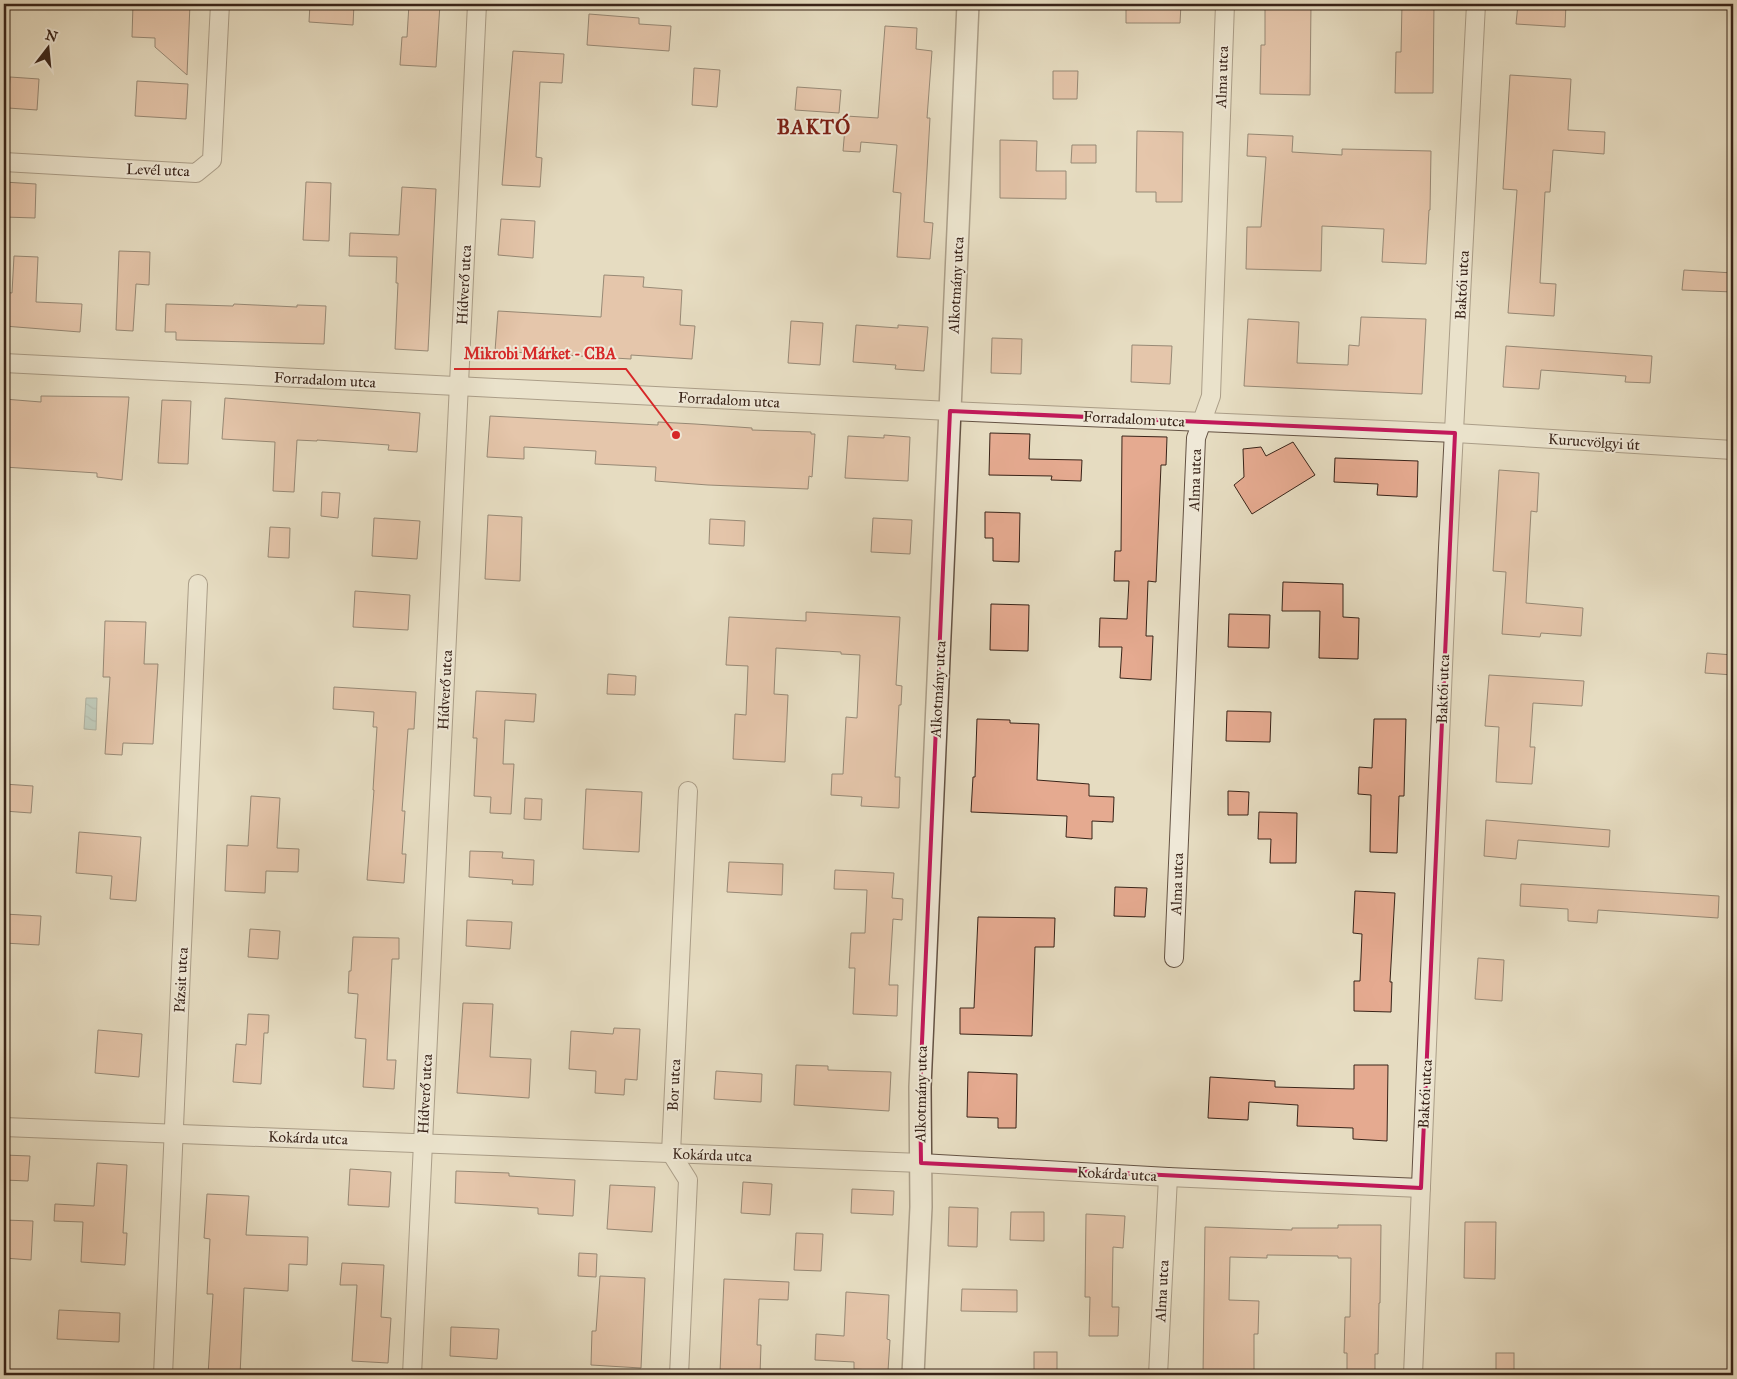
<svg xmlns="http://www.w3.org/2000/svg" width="1737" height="1379" viewBox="0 0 1737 1379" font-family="'IM FELL Great Primer',serif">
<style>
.water{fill:url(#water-waves);stroke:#717e79}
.building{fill:#e5aa90;stroke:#392419}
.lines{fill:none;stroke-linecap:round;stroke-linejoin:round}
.minor-casing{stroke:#645243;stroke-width:20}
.tertiary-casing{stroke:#645243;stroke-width:24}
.minor{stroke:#efe8d7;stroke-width:18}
.tertiary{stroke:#efe8d7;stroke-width:21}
.marked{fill:none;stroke:#c2185b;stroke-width:4;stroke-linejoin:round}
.labels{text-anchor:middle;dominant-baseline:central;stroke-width:4;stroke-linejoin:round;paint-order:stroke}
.street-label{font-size:15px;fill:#392419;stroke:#efe8d7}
.district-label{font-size:20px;font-weight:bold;letter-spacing:1px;fill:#7a1f14;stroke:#efe8d7}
.leader{fill:none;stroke:#d62828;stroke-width:2}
.callout-dot{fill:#d62828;stroke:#efe8d7;stroke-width:2}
.callout-label{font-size:16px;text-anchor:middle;font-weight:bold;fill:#d62828;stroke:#efe8d7;stroke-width:4;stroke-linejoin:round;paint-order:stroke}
</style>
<defs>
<pattern id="water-waves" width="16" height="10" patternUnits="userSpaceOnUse" patternTransform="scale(1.25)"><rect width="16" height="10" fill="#97bab9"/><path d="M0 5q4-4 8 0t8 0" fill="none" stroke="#7c9796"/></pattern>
</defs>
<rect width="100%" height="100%" fill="#e6dcc1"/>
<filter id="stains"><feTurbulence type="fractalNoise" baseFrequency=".004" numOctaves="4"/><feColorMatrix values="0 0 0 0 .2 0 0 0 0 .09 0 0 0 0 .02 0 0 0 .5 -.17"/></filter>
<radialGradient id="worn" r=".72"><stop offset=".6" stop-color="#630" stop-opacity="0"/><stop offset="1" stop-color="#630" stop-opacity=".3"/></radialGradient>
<polygon class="water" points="86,698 97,698 96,730 84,729"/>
<g class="building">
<polygon points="133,4 190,4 187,75 155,47 155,38 132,37"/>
<polygon points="310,4 354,4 353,25 309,22"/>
<polygon points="409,4 440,4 436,67 400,65 402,37 407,37"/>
<polygon points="1126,4 1181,4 1180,23 1126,23"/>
<polygon points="1265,4 1311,4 1310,95 1260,94 1261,45 1265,45"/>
<polygon points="1402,4 1434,4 1433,93 1395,93 1396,52 1401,52"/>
<polygon points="1518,4 1566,4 1565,27 1516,24"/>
<polygon points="589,14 639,18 639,24 671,26 669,51 587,45"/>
<polygon points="885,26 917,28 916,49 932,51 927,118 930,118 924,222 933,223 930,259 897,257 901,193 893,192 897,145 861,142 860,152 843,151 846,116 878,118"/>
<polygon points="513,51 564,54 562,83 540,82 536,157 542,158 540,187 502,185"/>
<polygon points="694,68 720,70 717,107 692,105"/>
<polygon points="1053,71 1078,71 1077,99 1053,99"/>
<polygon points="1510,75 1571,79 1568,130 1605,132 1604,154 1553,150 1550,192 1545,192 1540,283 1556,284 1554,316 1508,313 1517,190 1503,189"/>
<polygon points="10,77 39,79 37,110 8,108"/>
<polygon points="137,81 188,84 186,119 135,116"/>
<polygon points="797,87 841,90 839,113 795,110"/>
<polygon points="1137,131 1183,132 1182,202 1156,202 1156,192 1136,192"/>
<polygon points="1248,134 1293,136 1292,152 1342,155 1342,149 1431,151 1430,210 1429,210 1426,264 1382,262 1384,229 1322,226 1321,271 1246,269 1247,227 1261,227 1266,157 1247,156"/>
<polygon points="1000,140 1037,141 1036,171 1066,171 1066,199 1000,198"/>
<polygon points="1072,145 1096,145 1096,163 1071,163"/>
<polygon points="4,182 36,184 35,218 4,217"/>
<polygon points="306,182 331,183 329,241 303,240"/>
<polygon points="402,187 436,189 428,351 395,349 398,283 396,283 397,257 349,256 350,233 399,235"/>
<polygon points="501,219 535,221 533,258 498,255"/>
<polygon points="119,251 150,252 149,285 136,284 133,331 116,330"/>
<polygon points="14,256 38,257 36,302 82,304 80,332 4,326 4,292 12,293"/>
<polygon points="1684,270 1733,273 1733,292 1682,290"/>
<polygon points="604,275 644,277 643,287 682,290 680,325 695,326 692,359 631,355 631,359 495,351 498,311 601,317"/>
<polygon points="166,304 233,306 234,304 297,307 297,305 326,306 324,344 176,340 176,332 165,332"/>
<polygon points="1361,317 1426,319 1422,394 1244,386 1248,319 1299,322 1297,363 1348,365 1349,345 1359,346"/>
<polygon points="791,321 823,323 820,365 788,363"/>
<polygon points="856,325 898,328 898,325 928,327 924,371 895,369 896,365 853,362"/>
<polygon points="992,338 1022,339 1021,374 991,373"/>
<polygon points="1132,345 1172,346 1170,384 1131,382"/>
<polygon points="1506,346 1652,356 1650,383 1625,382 1626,376 1541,370 1539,389 1503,387"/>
<polygon points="41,396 129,397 122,480 97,477 97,473 4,467 4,399 41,402"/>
<polygon points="225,398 420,413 417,452 388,450 389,445 317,440 317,441 297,440 294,492 273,491 275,442 222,439"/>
<polygon points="162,400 191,401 188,464 158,463"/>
<polygon points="490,416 658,425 658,422 695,424 752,428 752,430 811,432 811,434 815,434 812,477 809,476 808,489 708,485 655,481 656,467 595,464 596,451 524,447 524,459 487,457"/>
<polygon points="990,433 1030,434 1029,459 1082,460 1081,481 1051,480 1052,476 989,475"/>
<polygon points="884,435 910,437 908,481 845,478 848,436 884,438"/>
<polygon points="1122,436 1167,437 1166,465 1161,465 1156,582 1148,581 1146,636 1153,636 1151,680 1120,678 1122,647 1099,647 1100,618 1127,619 1129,581 1114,581 1115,551 1121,551"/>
<polygon points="1293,442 1315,475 1252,514 1234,485 1244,477 1243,449 1261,447 1266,456"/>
<polygon points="1335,458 1418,461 1417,497 1377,495 1378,484 1334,482"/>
<polygon points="1499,470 1539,473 1537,512 1531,511 1526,603 1583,608 1581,636 1541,633 1540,637 1502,634 1506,572 1493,571"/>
<polygon points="322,492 340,493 338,518 321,516"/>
<polygon points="985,512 1020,513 1019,562 993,561 993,538 985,538"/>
<polygon points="488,515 522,517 520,581 485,579"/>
<polygon points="374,518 420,521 417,559 372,556"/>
<polygon points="873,518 912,520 910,554 871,552"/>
<polygon points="710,519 745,521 744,546 709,544"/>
<polygon points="270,527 290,528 289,558 268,557"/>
<polygon points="1283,582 1343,584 1343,617 1359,618 1358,659 1319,658 1320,611 1282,611"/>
<polygon points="355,591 410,595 408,630 353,627"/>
<polygon points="991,604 1029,605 1028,651 990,650"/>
<polygon points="806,612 900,617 896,685 902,686 901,705 899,705 895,777 900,777 899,808 861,806 862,797 831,795 832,774 843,774 846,717 857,718 860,655 841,654 841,652 776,648 774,694 788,695 785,762 733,759 735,714 746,715 748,666 726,665 729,617 806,621"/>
<polygon points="1229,614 1270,615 1269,648 1228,647"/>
<polygon points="105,621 146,622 144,664 158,664 153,744 123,743 122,755 105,754 110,677 103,677"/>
<polygon points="1707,653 1733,655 1733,675 1705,673"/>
<polygon points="608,674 636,676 635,695 607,694"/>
<polygon points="1489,675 1584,681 1582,706 1533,703 1530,747 1535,747 1532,784 1496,782 1499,727 1485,726"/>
<polygon points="334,687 416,692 414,729 408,729 402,811 405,811 402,854 406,854 404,883 367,880 374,790 373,790 377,727 373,727 374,712 333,709"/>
<polygon points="476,691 536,694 534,722 505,720 503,764 514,764 511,814 490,813 491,797 474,796 477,738 473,738"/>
<polygon points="1227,711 1271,712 1270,742 1226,741"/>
<polygon points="977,719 1010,720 1010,723 1039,724 1037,780 1089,784 1089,796 1114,797 1113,822 1092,821 1092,839 1066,837 1067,816 971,812 973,777 975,777"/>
<polygon points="1374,719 1406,719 1404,796 1399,796 1397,853 1370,852 1371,795 1358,794 1359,767 1372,768"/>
<polygon points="4,784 33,786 31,813 4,811"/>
<polygon points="586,789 642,792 639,852 583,849"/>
<polygon points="1228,791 1249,792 1248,815 1228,815"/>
<polygon points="251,796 280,798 277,848 299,849 298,872 266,871 265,893 225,891 227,845 248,846"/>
<polygon points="525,798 542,799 541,820 524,819"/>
<polygon points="1259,812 1297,813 1296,863 1270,863 1271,839 1258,839"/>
<polygon points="1486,820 1610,830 1609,847 1518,840 1516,859 1484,856"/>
<polygon points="79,832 141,837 136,901 110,899 112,876 76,873"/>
<polygon points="470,851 503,852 502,858 534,860 533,885 512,884 513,880 469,877"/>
<polygon points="729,862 783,864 782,895 727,892"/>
<polygon points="835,870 894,873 892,898 903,899 902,920 893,919 889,985 898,985 897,1016 853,1014 855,968 849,968 851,933 865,933 867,890 834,889"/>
<polygon points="1521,884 1719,896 1718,918 1598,910 1597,923 1568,921 1568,909 1520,906"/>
<polygon points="1115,887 1147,888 1145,917 1114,916"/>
<polygon points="1355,891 1395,893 1390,982 1392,982 1391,1012 1354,1011 1354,981 1360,981 1362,934 1353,933"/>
<polygon points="4,914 41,916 39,945 4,943"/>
<polygon points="978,917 1055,918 1054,947 1035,947 1032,1036 960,1034 960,1008 974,1008"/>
<polygon points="467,920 512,922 510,949 466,946"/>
<polygon points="250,929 280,931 278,959 248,957"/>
<polygon points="353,937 399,938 399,959 392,959 387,1060 396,1060 394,1089 363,1087 366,1039 355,1038 358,994 348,993 349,971 351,971"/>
<polygon points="1478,958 1504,960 1502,1001 1475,999"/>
<polygon points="463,1003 493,1004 490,1057 531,1059 529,1098 457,1093"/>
<polygon points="248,1014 269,1015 268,1033 264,1033 261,1084 233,1082 236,1044 246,1045"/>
<polygon points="614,1028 640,1029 637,1080 625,1079 624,1095 595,1093 596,1071 569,1069 571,1031 613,1034"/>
<polygon points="98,1030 142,1034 139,1077 95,1073"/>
<polygon points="796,1065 828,1066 828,1070 891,1072 889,1111 794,1105"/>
<polygon points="1354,1065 1388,1065 1387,1141 1353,1139 1353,1128 1297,1126 1298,1105 1249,1102 1248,1120 1208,1118 1210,1077 1275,1081 1275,1087 1354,1089"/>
<polygon points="716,1071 762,1074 761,1102 714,1099"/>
<polygon points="968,1072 1017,1074 1016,1128 998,1128 998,1118 967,1117"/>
<polygon points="4,1155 30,1156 28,1181 4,1180"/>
<polygon points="97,1163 127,1165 123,1233 127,1233 125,1265 81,1262 83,1222 54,1221 55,1204 94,1206"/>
<polygon points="350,1169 391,1172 389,1207 348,1205"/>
<polygon points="456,1171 509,1173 509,1176 575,1180 573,1216 538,1214 538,1208 455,1203"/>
<polygon points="743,1182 772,1184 770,1215 741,1213"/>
<polygon points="610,1185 655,1187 652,1232 607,1229"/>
<polygon points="852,1189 894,1191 893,1215 851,1213"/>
<polygon points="207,1194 249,1196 246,1235 308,1237 307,1265 289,1264 288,1291 244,1288 240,1375 208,1375 213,1294 207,1294 210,1239 204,1238"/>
<polygon points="949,1207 978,1208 977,1247 948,1246"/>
<polygon points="1011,1212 1044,1212 1044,1241 1010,1240"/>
<polygon points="1086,1214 1125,1216 1123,1248 1113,1247 1112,1307 1119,1307 1118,1336 1089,1336 1090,1297 1085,1297"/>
<polygon points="4,1220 33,1221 31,1260 4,1258"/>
<polygon points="1465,1222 1496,1222 1495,1279 1464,1278"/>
<polygon points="1338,1225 1381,1225 1380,1303 1379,1303 1378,1354 1375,1354 1375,1375 1347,1375 1347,1353 1344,1353 1345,1317 1350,1317 1351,1258 1338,1258 1338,1256 1267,1255 1267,1258 1230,1257 1229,1300 1259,1301 1258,1334 1254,1334 1254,1375 1203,1375 1205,1227 1292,1230 1292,1228 1338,1228"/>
<polygon points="796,1233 823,1234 821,1271 794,1270"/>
<polygon points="579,1253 597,1254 596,1277 578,1276"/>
<polygon points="342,1263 384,1265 381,1317 391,1318 388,1363 352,1361 357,1285 340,1285"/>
<polygon points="600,1276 645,1278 641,1368 591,1365 592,1331 596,1331"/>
<polygon points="724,1279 789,1282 788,1300 759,1299 757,1345 761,1345 760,1374 720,1372"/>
<polygon points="962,1289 1017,1290 1017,1312 961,1311"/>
<polygon points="846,1292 889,1295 887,1339 890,1340 888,1371 854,1369 854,1362 815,1360 816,1334 844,1336"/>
<polygon points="59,1310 120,1313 119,1342 57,1339"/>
<polygon points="451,1327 499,1329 497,1359 450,1356"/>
<rect x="1034" y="1352" width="23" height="23"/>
<rect x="1496" y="1353" width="18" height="22"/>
</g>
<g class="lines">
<g class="minor-casing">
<g id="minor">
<polyline points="4,162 196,173 212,160 220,4"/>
<polyline points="4,363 950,411 1455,433 1733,450"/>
<polyline points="1174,958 1196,438 1211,396 1225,4"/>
<polyline points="4,1127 921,1163 1168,1177 1421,1188"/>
<polyline points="163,1375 198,584"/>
<polyline points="412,1375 477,4"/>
<polyline points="679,1375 688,1180 671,1153 688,791"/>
<polyline points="1158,1375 1168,1177"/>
<polyline points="1413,1375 1448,548 1476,4"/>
</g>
</g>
<g class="tertiary-casing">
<polyline id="tertiary" points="913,1375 921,1207 920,1087 968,4"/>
</g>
<use href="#minor" class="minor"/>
<use href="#tertiary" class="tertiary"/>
</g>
<path d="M0 0H1737V1379H0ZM950 411 1455 433 1421 1188 921 1163 920 1087Z" fill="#e6dcc1" fill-opacity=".55" fill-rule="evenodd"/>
<path class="marked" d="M950 411 1455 433 1421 1188 921 1163 920 1087Z"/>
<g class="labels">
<g class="street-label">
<text transform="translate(1222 77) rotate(-88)">Alma utca</text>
<text transform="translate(158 170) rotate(2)">Levél utca</text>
<text transform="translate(464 285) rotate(-87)">Hídverő utca</text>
<text transform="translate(956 285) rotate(-87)">Alkotmány utca</text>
<text transform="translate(1462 285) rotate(-87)">Baktói utca</text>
<text transform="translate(325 380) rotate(3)">Forradalom utca</text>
<text transform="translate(729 400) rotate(3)">Forradalom utca</text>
<text transform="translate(1134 419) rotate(3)">Forradalom utca</text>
<text transform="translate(1594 442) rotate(4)">Kurucvölgyi út</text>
<text transform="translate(1195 480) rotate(-88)">Alma utca</text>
<text transform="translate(938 689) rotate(-87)">Alkotmány utca</text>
<text transform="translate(1443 689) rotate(-88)">Baktói utca</text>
<text transform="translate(445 690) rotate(-87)">Hídverő utca</text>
<text transform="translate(1177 884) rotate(-88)">Alma utca</text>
<text transform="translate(181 980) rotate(-87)">Pázsit utca</text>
<text transform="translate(674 1085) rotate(-87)">Bor utca</text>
<text transform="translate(425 1094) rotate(-87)">Hídverő utca</text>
<text transform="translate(921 1094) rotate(-89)">Alkotmány utca</text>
<text transform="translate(1425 1094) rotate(-87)">Baktói utca</text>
<text transform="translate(308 1138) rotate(2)">Kokárda utca</text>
<text transform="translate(712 1155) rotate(2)">Kokárda utca</text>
<text transform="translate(1117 1174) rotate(3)">Kokárda utca</text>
<text transform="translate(1162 1291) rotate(-87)">Alma utca</text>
</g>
<g class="district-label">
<text x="814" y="127">BAKTÓ</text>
</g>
</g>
<path class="leader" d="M676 435L626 369H454"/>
<circle class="callout-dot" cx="676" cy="435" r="5"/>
<g class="callout-label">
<text x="540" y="359">Mikrobi Márket - CBA</text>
</g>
<rect width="1737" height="1379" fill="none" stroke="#e6dcc1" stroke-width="20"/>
<rect x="5" y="5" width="1727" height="1369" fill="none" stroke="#392419" stroke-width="2.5"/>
<rect x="10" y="10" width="1717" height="1359" fill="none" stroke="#392419"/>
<g transform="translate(48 48) rotate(16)" stroke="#efe8d7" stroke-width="4" paint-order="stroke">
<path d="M0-4L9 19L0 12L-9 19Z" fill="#392419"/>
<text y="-8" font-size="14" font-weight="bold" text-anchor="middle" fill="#392419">N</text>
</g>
<rect width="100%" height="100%" filter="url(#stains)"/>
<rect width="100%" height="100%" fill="url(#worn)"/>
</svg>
